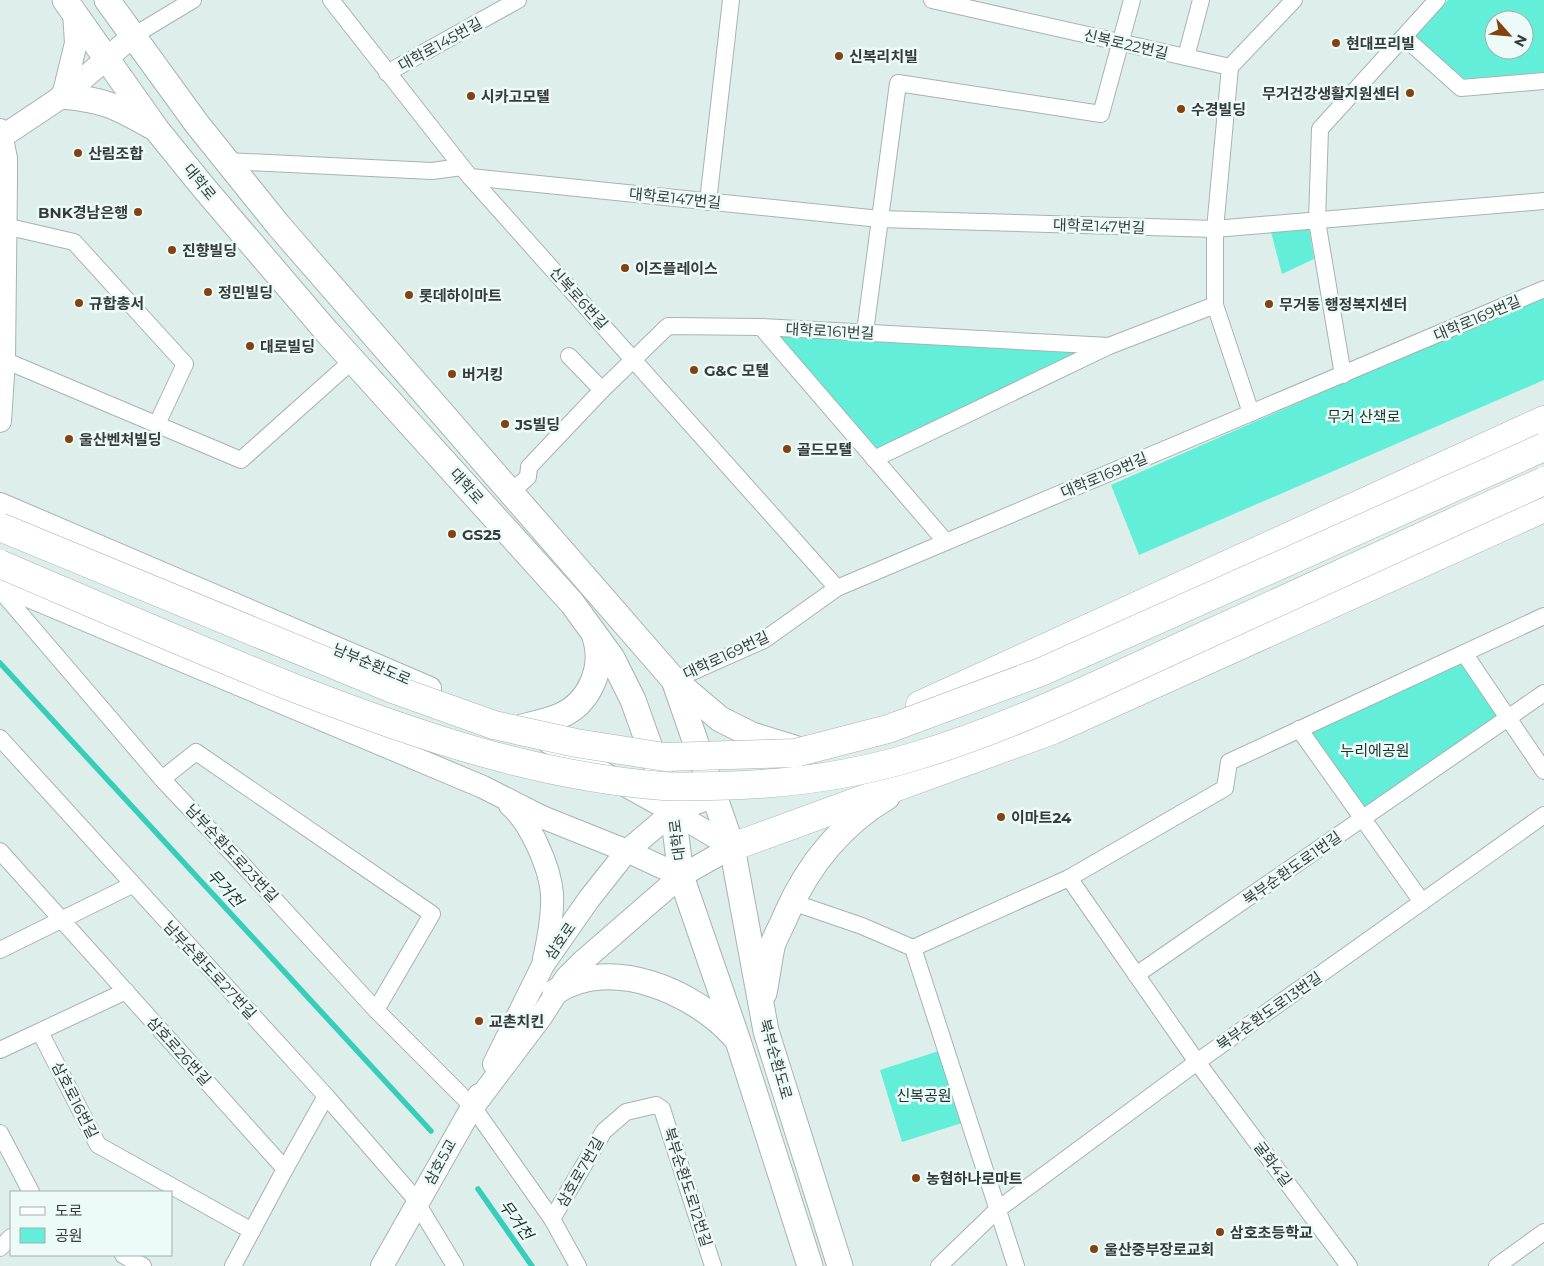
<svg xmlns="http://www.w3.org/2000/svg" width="1544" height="1266" viewBox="0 0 1544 1266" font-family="Montserrat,'Noto Sans KR',sans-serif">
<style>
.green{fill:#62eed9;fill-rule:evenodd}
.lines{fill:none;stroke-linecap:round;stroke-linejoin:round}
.stream{stroke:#36cebb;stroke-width:5.5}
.street-casing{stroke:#a5b4b1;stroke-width:18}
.secondary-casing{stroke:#a5b4b1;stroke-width:24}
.primary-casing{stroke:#a5b4b1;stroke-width:27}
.highway-casing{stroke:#a5b4b1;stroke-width:29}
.street{stroke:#fff;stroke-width:16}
.secondary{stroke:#fff;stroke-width:22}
.primary{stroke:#fff;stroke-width:25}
.highway{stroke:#fff;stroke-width:28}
.highway-bridge-casing{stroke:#a5b4b1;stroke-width:29;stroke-linecap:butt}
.highway-bridge{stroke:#fff;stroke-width:28}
.poi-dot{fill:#844111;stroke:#ecfbf8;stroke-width:2}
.labels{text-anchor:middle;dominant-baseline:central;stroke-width:5;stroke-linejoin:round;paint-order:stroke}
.poi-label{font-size:15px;font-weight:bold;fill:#363c3b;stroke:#ecfbf8;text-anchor:start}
.street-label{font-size:15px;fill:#363c3b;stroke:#ecfbf8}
.park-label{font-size:15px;fill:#1a332e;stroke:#ecfbf8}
.water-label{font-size:16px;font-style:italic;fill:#19312d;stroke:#ecfbf8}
</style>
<rect width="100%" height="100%" fill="#deeeeb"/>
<g class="green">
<path d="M1448 0H1544V72L1463 81 1413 38ZM1494 20H1524V50H1494Z"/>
<polygon points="1309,228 1314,259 1282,274 1271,232"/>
<polygon points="1544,295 1544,380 1139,555 1111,485"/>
<polygon points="761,327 1109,346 874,459"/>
<polygon points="1464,653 1508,718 1363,819 1299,729"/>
<polygon points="945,1049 968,1121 902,1142 880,1070"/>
</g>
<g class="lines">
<g class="stream">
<polyline points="0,663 431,1131"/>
<polyline points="478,1189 532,1266"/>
</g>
<g class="street-casing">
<g id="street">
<polyline points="331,0 470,177 837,588"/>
<polyline points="932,0 1230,67 1294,0"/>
<polyline points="133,36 193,0"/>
<polyline points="1404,37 1461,88 1544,81"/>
<polyline points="1186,57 1201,0"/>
<polyline points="1230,67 1215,229 1215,305 1251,413"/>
<polyline points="387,73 518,0"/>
<polyline points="226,161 432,171 462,167"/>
<polyline points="470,177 880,219 1215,229 1544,201"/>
<polyline points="708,202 731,0"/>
<polyline points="5,226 74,242 185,364 157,424"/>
<polyline points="761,327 946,542"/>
<polyline points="865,332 898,83 1101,114 1132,0"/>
<polyline points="569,356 602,390"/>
<polyline points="4,360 241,460 353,360"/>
<polyline points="1343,375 1317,221 1320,129 1437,0"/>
<polyline points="874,459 1109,346 1215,305"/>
<polyline points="511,492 528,477 529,467 602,390 668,326 761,327 1109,346"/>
<polyline points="0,590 162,779 243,865 376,1010 473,1107 552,1219 578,1266"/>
<polyline points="1464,653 1544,771"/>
<polyline points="674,680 764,640 837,588 1544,289"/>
<polyline points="1299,729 1422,902"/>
<polyline points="0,738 326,1096 412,1195 455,1266"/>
<polyline points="162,779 196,752 432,914 376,1010"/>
<polyline points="0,851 285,1169 233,1266"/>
<polyline points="1069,878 1197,1062 1349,1266"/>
<polyline points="792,902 862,926 913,948 1069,878 1225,788 1229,762 1544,616"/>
<polyline points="913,948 1016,1266"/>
<polyline points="0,950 132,885"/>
<polyline points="1136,975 1544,693"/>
<polyline points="40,1032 98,1145 252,1231"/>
<polyline points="0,1050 126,991"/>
<polyline points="0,1133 31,1192"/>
<polyline points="285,1169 326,1096"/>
<polyline points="552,1219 604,1131 626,1112 656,1105 662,1109 713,1266"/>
<polyline points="0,1248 11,1237"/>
<polyline points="123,1255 143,1266"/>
<polyline points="939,1266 997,1210 1197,1062 1544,815"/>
<polyline points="1497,1266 1544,1232"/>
</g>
</g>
<g class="secondary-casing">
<g id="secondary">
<polyline points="63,96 76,43 74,12"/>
<polyline points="0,130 6,158 6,180 4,360 0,421"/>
<polyline points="3,136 63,96 133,36"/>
<polyline points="0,504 430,688"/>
<polyline points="0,584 483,787 542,817 627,851 681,876"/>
<path d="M510 805C530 822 550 867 552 894 553 912 548 941 544 959"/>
<polyline points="494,1064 543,965 589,899 627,851 673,812 714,796"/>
<polyline points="473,1107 541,1017 566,978 583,961 681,876 732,847 673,812 548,742"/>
<polyline points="382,1266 479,1095"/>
</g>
</g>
<g class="primary-casing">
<g id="primary">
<polyline points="65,0 157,130 204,188 327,332 572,603 612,658 633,700 673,812 681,876 738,1041 810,1266"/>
<polyline points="107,0 197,124 279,226 674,680 732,847 766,1031 840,1266"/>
<path d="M63 96C104 100 116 106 151 126"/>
<polyline points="674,680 720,719 752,735 794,748"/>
<path d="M522 727C534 724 548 721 560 716 590 703 605 667 595 637"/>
<path d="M555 992C611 955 695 992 735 1037"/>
<path d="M764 993C767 978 769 962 772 947 775 936 782 926 786 915 808 865 840 825 887 797"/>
</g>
</g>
<g class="highway-casing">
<g id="highway">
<polyline points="920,705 1544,420"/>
<polyline points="732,847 1053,730 1544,508"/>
</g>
</g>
<use href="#street" class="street"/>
<use href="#secondary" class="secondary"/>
<use href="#primary" class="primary"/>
<use href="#highway" class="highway"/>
<g class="highway-bridge-casing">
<g id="highway-bridge">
<polyline points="0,527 393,689 494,725 576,743 665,757 795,753 888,729 1041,672 1544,447"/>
<path d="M0 564C96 605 192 647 289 686 410 733 533 776 663 786 679 787 696 786 712 786 780 785 851 776 916 756 1016 726 1111 678 1206 635 1318 584 1431 532 1544 481"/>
</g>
</g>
<use href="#highway-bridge" class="highway-bridge"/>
</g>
<g class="poi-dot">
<circle cx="1336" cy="43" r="5"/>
<circle cx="839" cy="56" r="5"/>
<circle cx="1410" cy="93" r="5"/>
<circle cx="471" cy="96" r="5"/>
<circle cx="1181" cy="109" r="5"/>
<circle cx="78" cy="153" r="5"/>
<circle cx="138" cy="212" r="5"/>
<circle cx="172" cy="250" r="5"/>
<circle cx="625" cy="268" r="5"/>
<circle cx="208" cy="292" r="5"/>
<circle cx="409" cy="295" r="5"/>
<circle cx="79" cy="303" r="5"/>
<circle cx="1269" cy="304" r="5"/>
<circle cx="250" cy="346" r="5"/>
<circle cx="694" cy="370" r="5"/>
<circle cx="452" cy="374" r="5"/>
<circle cx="505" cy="424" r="5"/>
<circle cx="69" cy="439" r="5"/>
<circle cx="787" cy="449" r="5"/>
<circle cx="452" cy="534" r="5"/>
<circle cx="1001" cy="817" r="5"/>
<circle cx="479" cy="1021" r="5"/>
<circle cx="916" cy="1178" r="5"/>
<circle cx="1220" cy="1232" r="5"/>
<circle cx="1094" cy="1249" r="5"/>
</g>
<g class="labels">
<g class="poi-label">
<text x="1346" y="43">현대프리빌</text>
<text x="849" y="56">신복리치빌</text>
<text x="1400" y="93" text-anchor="end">무거건강생활지원센터</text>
<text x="481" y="96">시카고모텔</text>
<text x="1191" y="109">수경빌딩</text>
<text x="88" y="153">산림조합</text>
<text x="128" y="212" text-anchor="end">BNK경남은행</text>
<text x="182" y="250">진향빌딩</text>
<text x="635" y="268">이즈플레이스</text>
<text x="218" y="292">정민빌딩</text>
<text x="419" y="295">롯데하이마트</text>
<text x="89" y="303">규합총서</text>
<text x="1279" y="304">무거동 행정복지센터</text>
<text x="260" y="346">대로빌딩</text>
<text x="704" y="370">G&amp;C 모텔</text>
<text x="462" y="374">버거킹</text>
<text x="515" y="424">JS빌딩</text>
<text x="79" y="439">울산벤처빌딩</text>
<text x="797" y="449">골드모텔</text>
<text x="462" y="534">GS25</text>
<text x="1011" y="817">이마트24</text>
<text x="489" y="1021">교촌치킨</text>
<text x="926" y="1178">농협하나로마트</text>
<text x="1230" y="1232">삼호초등학교</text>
<text x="1104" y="1249">울산중부장로교회</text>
</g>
<g class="street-label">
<text transform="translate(440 44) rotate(-29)">대학로145번길</text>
<text transform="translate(1126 44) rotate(13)">신복로22번길</text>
<text transform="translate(200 182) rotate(51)">대학로</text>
<text transform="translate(675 198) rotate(6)">대학로147번길</text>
<text transform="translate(1099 226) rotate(2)">대학로147번길</text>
<text transform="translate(579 298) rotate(48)">신복로6번길</text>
<text transform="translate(1477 318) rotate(-23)">대학로169번길</text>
<text transform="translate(830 331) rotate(3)">대학로161번길</text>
<text transform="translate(1104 475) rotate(-23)">대학로169번길</text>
<text transform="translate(467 486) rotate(48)">대학로</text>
<text transform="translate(726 655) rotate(-25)">대학로169번길</text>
<text transform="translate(372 664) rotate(23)">남부순환도로</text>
<text transform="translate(677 840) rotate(-97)">대학로</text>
<text transform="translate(232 853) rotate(47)">남부순환도로23번길</text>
<text transform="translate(1292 868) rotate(-35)">북부순환도로1번길</text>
<text transform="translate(560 941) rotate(-55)">삼호로</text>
<text transform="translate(210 970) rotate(47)">남부순환도로27번길</text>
<text transform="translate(1269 1011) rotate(-35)">북부순환도로13번길</text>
<text transform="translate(179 1051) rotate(48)">삼호로26번길</text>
<text transform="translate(776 1059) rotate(74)">북부순환도로</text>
<text transform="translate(75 1100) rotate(63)">삼호로16번길</text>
<text transform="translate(440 1162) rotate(-61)">삼호5교</text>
<text transform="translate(1273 1164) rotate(53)">굴화4길</text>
<text transform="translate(580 1172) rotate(-60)">삼호로7번길</text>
<text transform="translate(688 1187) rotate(72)">북부순환도로12번길</text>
</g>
<g class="park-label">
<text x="1364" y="416">무거 산책로</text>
<text x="1375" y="750">누리에공원</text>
<text x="924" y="1095">신복공원</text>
</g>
<g class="water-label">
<text transform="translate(225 888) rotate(47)">무거천</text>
<text transform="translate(516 1220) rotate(54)">무거천</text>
</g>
</g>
<rect x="10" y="1191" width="162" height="65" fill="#ecfbf8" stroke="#a3afac"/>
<rect x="20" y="1207" width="25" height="8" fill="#ffffff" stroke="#a3afac"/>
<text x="55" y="1216" font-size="15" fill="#363c3b">도로</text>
<rect x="20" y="1228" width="25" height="15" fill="#62eed9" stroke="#a3afac"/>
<text x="55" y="1241" font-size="15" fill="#363c3b">공원</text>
<g transform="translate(1509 35) rotate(117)"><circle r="24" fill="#ecfbf8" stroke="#a3afac"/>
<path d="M0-4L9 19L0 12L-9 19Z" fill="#844111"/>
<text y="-8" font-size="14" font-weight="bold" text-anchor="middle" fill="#363c3b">N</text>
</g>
</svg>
